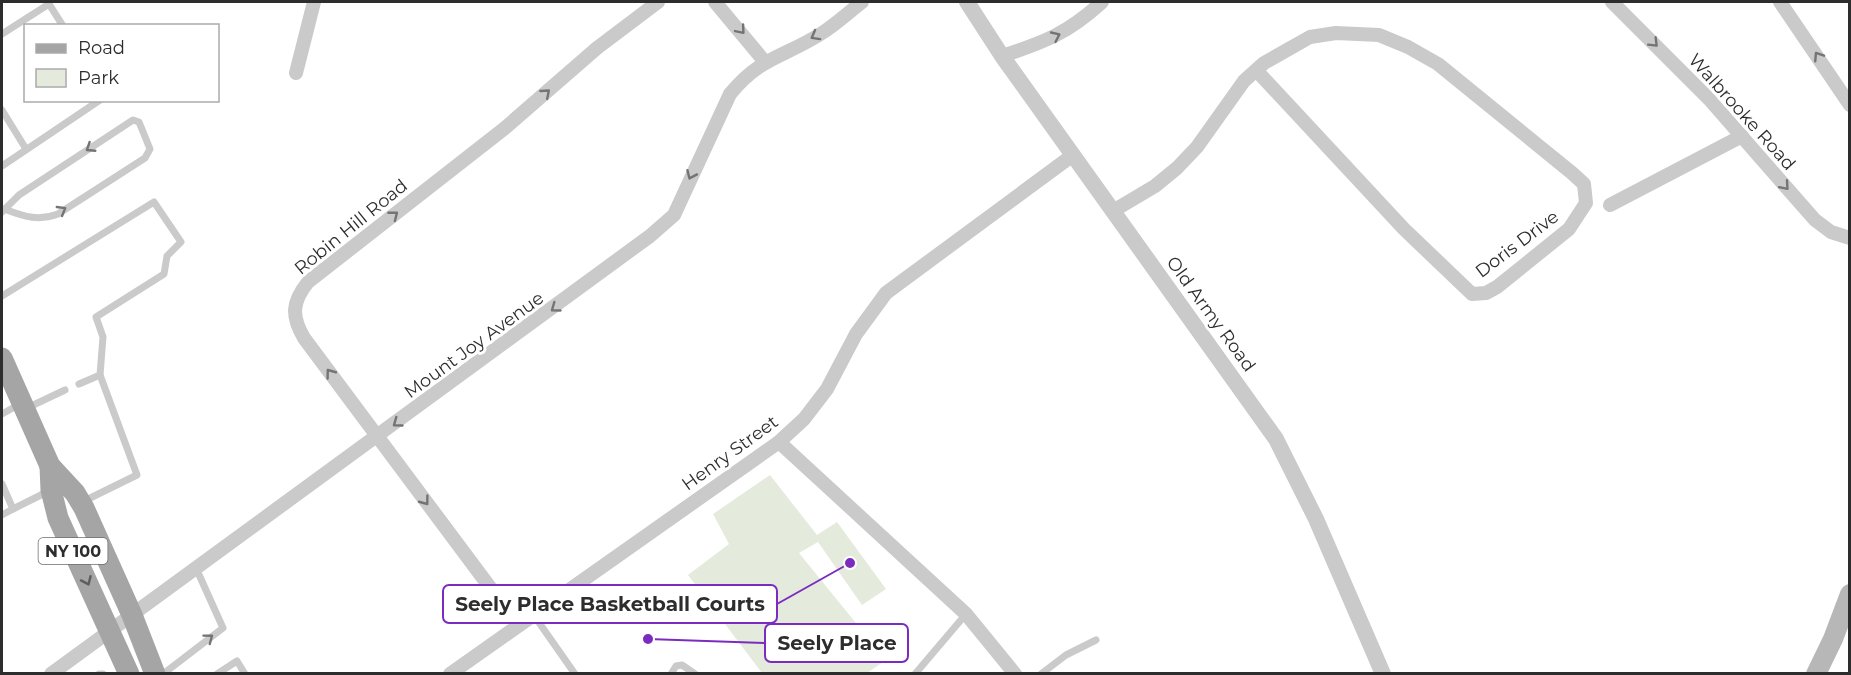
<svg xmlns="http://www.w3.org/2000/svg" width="1851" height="675" viewBox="0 0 1851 675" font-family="Montserrat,sans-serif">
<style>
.green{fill:#e4eadc}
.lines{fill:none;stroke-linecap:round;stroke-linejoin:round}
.service{stroke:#cacaca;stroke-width:7}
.minor{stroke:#cacaca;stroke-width:14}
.tertiary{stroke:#cacaca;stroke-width:16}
.secondary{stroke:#b7b7b7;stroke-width:20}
.primary{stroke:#a5a5a5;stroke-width:21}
.oneway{stroke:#747474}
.oneway2{stroke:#5d5d5d}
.labels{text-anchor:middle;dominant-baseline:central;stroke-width:6;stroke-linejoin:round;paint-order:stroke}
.shield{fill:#fff;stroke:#6c6c6c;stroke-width:1.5}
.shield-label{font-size:16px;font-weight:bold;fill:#2d2d2d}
.street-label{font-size:18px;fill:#2d2d2d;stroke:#fff}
.leader{fill:none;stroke:#7b2cbf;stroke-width:2}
.callout-dot{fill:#7b2cbf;stroke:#fff;stroke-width:2}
.callout{fill:#fff;stroke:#7b2cbf;stroke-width:2}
.callout-label{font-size:20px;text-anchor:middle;font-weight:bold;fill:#2d2d2d}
</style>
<rect width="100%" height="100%" fill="#fff"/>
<polygon class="green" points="770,475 817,535 837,522 886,589 862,605 818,542 799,553 886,660 867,673 762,673 688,575 729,544 713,514"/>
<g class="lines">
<g class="service">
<polyline points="2,34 49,4 63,26"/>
<polyline points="2,110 26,149"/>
<polyline points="2,166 100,100"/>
<path d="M2 212 19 195 133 120 139 122 150 149 145 158 58 214C39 221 25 217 7 210"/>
<polyline points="2,296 154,202 181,242 167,256 164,274 96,317 103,337 100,375 79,384"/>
<polyline points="27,408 65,390"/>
<polyline points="2,414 20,404"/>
<polyline points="2,484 13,509 49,491"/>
<polyline points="82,502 137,475 100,375"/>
<polyline points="2,515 13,509"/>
<polyline points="533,614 575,674"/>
<polyline points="99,674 103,674"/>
<polyline points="163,674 223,628 196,568"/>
<polyline points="217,674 237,661 245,674"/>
<polyline points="671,674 676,666 682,665 695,674"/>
<polyline points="915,674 966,614"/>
<polyline points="1041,674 1066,655 1096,640"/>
</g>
<g class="minor">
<polyline points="715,2 765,62"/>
<polyline points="1612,2 1709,99 1815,220 1831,232 1850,238"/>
<polyline points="1780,2 1850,105"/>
<path d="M1002 56C1045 42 1068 33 1102 2"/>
<polyline points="296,73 314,2"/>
<polyline points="1610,205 1742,136"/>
<polyline points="1113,211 1155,186 1177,168 1197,147 1244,81 1264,63 1310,37 1336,33 1379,35 1408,47 1438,64 1572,173 1584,184 1586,203 1569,229 1497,287 1486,293 1472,294 1404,229 1256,70"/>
<polyline points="779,442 966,614 1015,674"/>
<path d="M518 625 304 338C291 316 292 302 308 282L505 128 597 48 658 2"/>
<path d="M51 674 650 236 674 215 730 94C761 56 785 57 822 33 836 24 849 12 862 2"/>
<polyline points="450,674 779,442 804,419 827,389 856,334 886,293 1073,155"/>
</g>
<polyline class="tertiary" points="967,2 1002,56 1276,439 1316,519 1383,674"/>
<polyline class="secondary" points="1816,674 1833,639 1850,594"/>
<g class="primary">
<polyline points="2,358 50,466 75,493 84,508 132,615 155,674"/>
<polyline points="50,466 51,490 58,518 129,674"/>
</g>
</g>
<defs><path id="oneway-chevron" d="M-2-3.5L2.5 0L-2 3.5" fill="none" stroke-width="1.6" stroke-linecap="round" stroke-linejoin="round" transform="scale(1.5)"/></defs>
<g class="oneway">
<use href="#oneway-chevron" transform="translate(741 30) rotate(50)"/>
<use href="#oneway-chevron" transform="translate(815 36) rotate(151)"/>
<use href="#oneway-chevron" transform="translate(1056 36) rotate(-25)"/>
<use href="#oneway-chevron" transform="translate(1654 43) rotate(45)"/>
<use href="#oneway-chevron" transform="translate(1818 56) rotate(-123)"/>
<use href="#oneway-chevron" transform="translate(546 93) rotate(-41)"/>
<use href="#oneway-chevron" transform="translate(90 148) rotate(147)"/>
<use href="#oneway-chevron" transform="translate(691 175) rotate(114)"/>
<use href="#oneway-chevron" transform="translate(1785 186) rotate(49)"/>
<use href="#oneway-chevron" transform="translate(62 210) rotate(-30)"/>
<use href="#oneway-chevron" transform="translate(394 215) rotate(-38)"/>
<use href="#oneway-chevron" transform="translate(555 308) rotate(144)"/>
<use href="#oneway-chevron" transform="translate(330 373) rotate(-127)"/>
<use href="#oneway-chevron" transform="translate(397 423) rotate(144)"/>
<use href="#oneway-chevron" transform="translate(425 501) rotate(53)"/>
<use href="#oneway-chevron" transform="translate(209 638) rotate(-37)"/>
</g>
<use class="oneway2" href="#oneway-chevron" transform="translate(87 581) rotate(66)"/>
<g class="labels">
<rect class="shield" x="38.5" y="538" width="69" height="26" rx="4.5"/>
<g class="shield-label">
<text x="73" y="551">NY 100</text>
</g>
<g class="street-label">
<text transform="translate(1742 112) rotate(48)">Walbrooke Road</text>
<text transform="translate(351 227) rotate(-39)">Robin Hill Road</text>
<text transform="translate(1517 244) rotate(-37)">Doris Drive</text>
<text transform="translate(1211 314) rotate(54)">Old Army Road</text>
<text transform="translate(474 345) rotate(-36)">Mount Joy Avenue</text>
<text transform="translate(730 453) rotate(-36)">Henry Street</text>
</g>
</g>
<path class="leader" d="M850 563L777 604M648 639L765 643"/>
<g class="callout-dot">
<circle cx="850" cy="563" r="6"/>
<circle cx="648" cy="639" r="6"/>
</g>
<g class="callout">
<rect x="443" y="585" width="334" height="38" rx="6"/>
<rect x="765" y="624" width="143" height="38" rx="6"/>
</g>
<g class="callout-label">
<text x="610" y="611">Seely Place Basketball Courts</text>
<text x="837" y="650">Seely Place</text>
</g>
<rect width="1851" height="675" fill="none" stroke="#2d2d2d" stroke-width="6"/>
<rect x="24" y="24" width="195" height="78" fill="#ffffff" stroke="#ababab" stroke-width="1.5"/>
<rect x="36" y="44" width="30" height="9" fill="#a5a5a5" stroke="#ababab" stroke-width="1.5"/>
<text x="78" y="54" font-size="18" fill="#2d2d2d">Road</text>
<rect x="36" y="69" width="30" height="18" fill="#e4eadc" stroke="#ababab" stroke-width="1.5"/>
<text x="78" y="84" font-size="18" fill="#2d2d2d">Park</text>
</svg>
